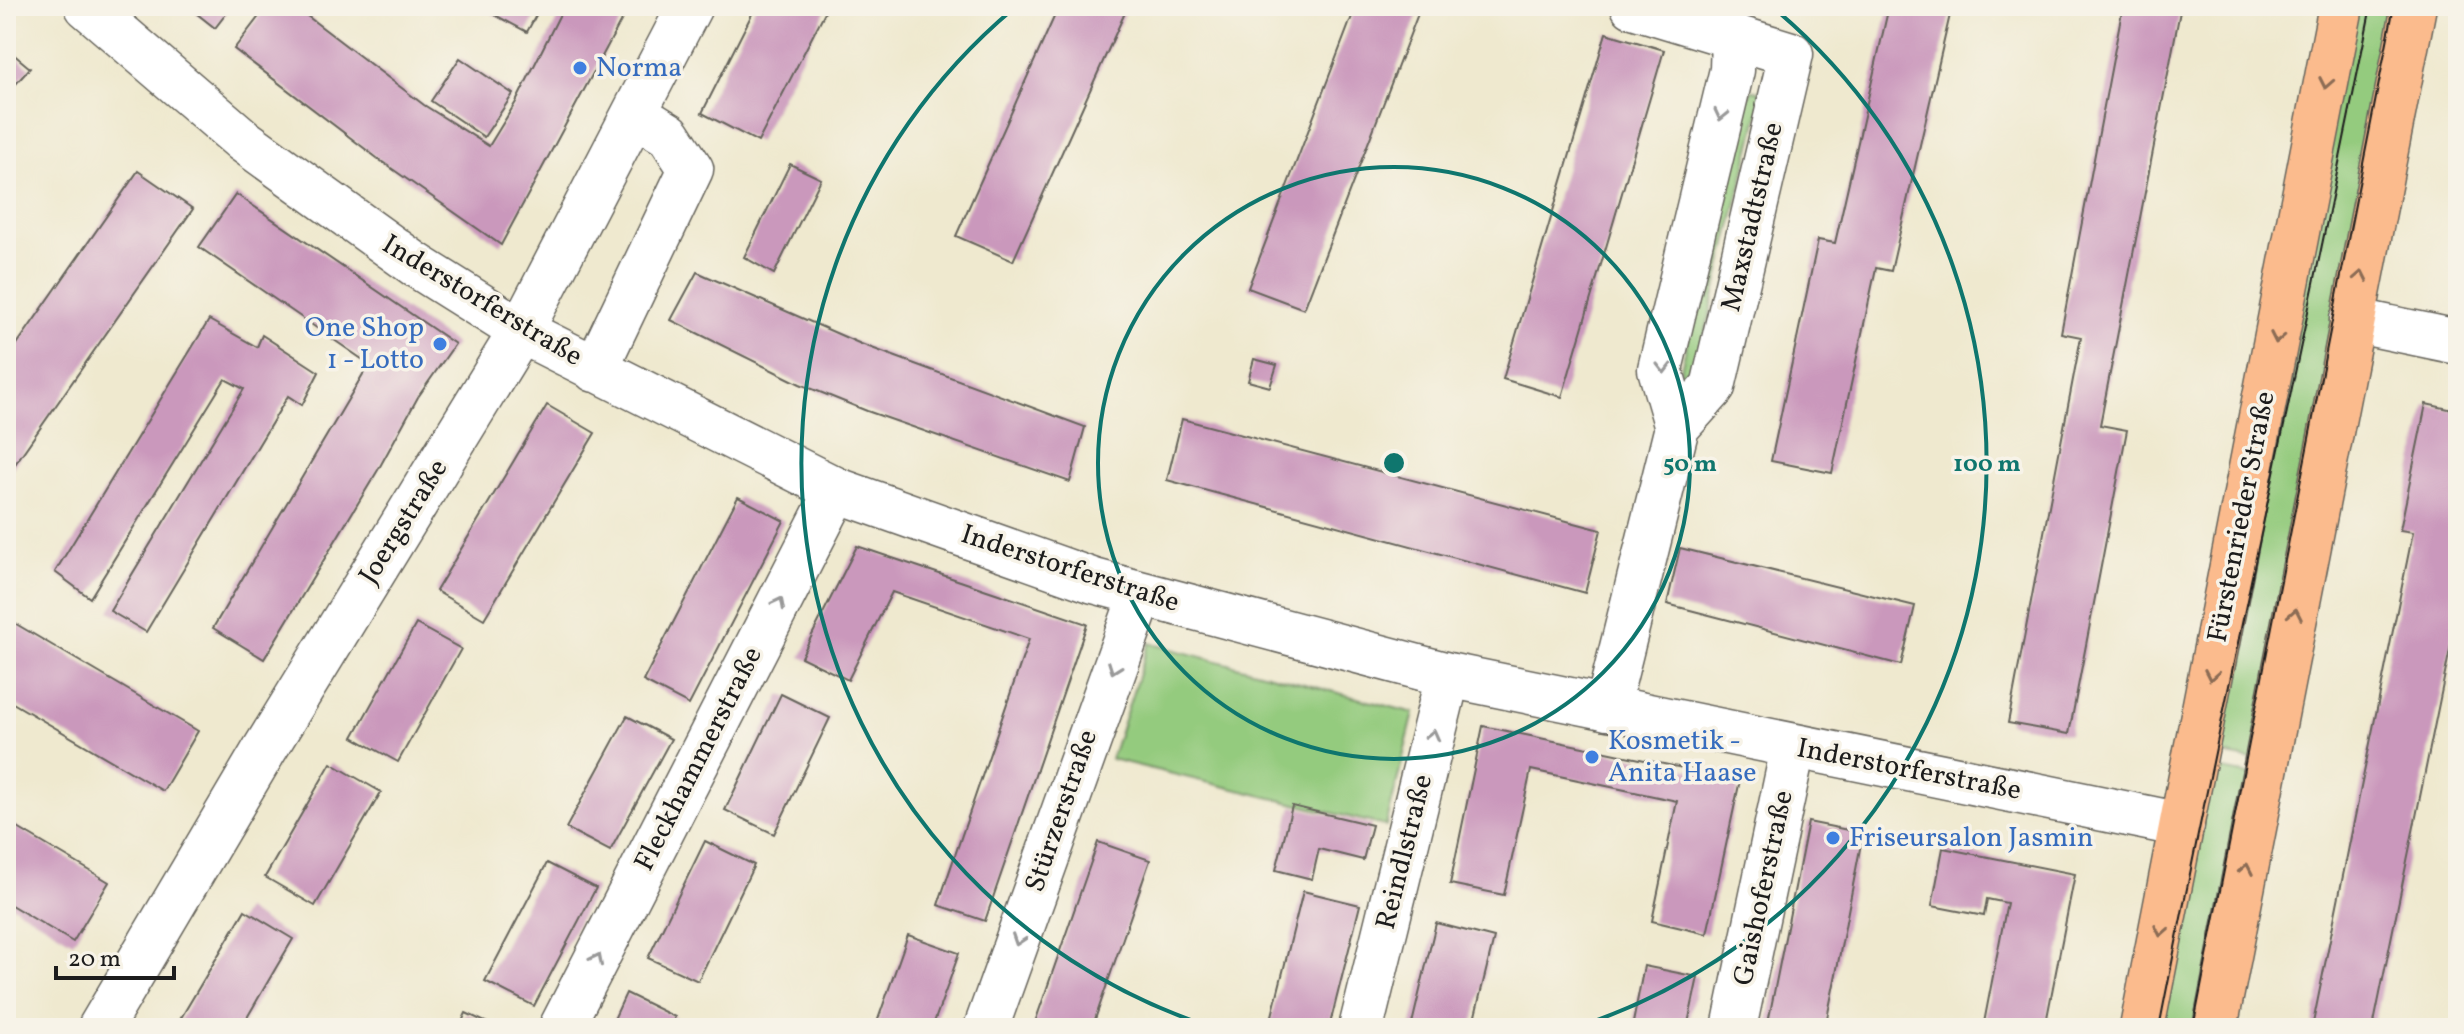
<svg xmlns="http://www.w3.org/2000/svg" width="2464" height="1034" viewBox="0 0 2464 1034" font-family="Vollkorn,serif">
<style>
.green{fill:#94cb7e;stroke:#58744d;stroke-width:2}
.building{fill:#ca98bc}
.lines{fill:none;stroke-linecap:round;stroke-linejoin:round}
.minor-casing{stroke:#66645b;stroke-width:47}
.major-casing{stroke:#66645b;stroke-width:47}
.minor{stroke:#fff;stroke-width:44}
.major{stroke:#fbbb8d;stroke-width:44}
.tram{stroke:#1c1c1c;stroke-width:2}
.oneway{stroke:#8c6c54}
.oneway2{stroke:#999}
.ring{fill:none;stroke:#0f766e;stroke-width:4}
.shop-dot{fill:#3f7fe0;stroke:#f7f3e8;stroke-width:3}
.labels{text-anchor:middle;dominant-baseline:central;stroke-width:7;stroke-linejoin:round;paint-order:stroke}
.shop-label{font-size:28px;fill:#366cbe;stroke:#f7f3e8;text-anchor:start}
.street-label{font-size:28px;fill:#1c1c1c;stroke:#f7f3e8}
.centre{fill:#0f766e;stroke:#f7f3e8;stroke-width:4}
.ring-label{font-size:24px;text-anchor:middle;font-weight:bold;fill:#0f766e;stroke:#f7f3e8;stroke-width:7;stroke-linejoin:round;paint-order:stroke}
</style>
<rect width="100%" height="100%" fill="#f7f3e8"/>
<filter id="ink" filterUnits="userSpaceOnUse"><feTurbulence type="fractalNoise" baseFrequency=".0125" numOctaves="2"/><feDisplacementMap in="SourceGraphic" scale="16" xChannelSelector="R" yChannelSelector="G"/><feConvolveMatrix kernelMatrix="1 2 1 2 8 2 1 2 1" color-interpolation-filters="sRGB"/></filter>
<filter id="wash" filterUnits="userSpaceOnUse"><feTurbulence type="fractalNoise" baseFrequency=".006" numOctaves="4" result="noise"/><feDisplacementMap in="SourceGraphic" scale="32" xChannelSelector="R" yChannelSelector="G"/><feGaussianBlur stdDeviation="1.8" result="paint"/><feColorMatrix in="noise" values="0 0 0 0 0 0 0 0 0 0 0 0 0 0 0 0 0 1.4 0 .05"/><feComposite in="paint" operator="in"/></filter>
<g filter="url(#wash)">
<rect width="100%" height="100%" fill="#efe9cf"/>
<g class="green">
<polygon points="2353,6 2404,6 2254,760 2206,751"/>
<polygon points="1752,90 1759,91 1761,104 1693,383 1688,394 1678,381 1747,99"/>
<polygon points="1149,643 1414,713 1386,826 1111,759"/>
<polygon points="2204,766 2253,776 2204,1028 2155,1028"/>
</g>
<g id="blocks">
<g class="building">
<polygon points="202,6 232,6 215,28 196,13"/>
<polygon points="267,6 294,6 424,105 489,146 516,102 564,6 629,6 501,245 381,161 234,49"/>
<polygon points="478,6 541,6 527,32"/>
<polygon points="756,6 828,6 758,142 702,113"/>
<polygon points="1059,6 1128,6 1013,261 956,236"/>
<polygon points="1356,6 1421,6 1304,309 1248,288"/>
<polygon points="1889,6 1952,6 1891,271 1876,268 1832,473 1771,461 1818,240 1835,243"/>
<polygon points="2123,6 2181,6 2100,425 2127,430 2069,734 2008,723 2081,337 2061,333"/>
<polygon points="1606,33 1664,50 1562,397 1503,379"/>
<polygon points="6,48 30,68 6,95"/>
<polygon points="460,58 513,94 484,137 431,101"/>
<polygon points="790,164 821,179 774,274 744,257"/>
<polygon points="138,171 193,209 6,477 6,360"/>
<polygon points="236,194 455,344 418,397 378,470 264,659 213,628 369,364 199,247"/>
<polygon points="697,272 861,344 1085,427 1070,482 867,411 800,384 671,320"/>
<polygon points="209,320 257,347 262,335 319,372 302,405 288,396 146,632 110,611 244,389 225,379 90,598 55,572"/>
<polygon points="1254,359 1277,365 1270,387 1248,381"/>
<polygon points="2426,404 2458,411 2458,610 2373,1028 2312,1028 2413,532 2400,530"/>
<polygon points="547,405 595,433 484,619 436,591"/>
<polygon points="1182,419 1601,530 1585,593 1167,480"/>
<polygon points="738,497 784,521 689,705 643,681"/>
<polygon points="857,546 1087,624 985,921 938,905 1029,639 892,592 848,680 801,657"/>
<polygon points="1680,548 1915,606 1901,665 1667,604"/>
<polygon points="11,621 198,731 163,791 6,699 6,630"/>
<polygon points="416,624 461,649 398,762 353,737"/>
<polygon points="781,694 830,718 774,834 725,810"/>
<polygon points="627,716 671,739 610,851 566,828"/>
<polygon points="1483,726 1740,780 1707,934 1652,921 1677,801 1531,770 1504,895 1450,884"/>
<polygon points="331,763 381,792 315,906 265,877"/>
<polygon points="1292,806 1372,825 1363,860 1319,849 1312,879 1276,870"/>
<polygon points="6,821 109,882 73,942 6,902"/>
<polygon points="1808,822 1863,833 1835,979 1825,1028 1767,1028"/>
<polygon points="705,841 754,865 698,981 648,958"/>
<polygon points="1098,842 1150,860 1124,935 1092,1028 1033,1028"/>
<polygon points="1943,848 2075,874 2045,1028 1983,1028 2007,903 1987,899 1984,916 1932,906"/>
<polygon points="547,863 596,888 534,1006 485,981"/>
<polygon points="1303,891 1360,905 1353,933 1329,1028 1269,1028"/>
<polygon points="245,910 293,939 277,966 241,1028 175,1028"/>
<polygon points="1436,923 1494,938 1472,1028 1411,1028"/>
<polygon points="908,935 959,953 950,979 932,1028 875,1028"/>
<polygon points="1644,966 1698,977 1687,1028 1632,1028"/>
<polygon points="626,993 675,1017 670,1028 610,1028"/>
<polygon points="466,1013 498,1028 459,1028"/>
</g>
</g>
</g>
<g filter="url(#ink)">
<use href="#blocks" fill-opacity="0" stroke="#66645b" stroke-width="2"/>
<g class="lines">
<g class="minor-casing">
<g id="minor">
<polyline points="87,6 244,141 416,265 521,331 837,490 1094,581 1448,675 2182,825"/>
<polyline points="2352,320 2458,342"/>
<polyline points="595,370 691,169 669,135 635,114"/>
<polyline points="1677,427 1660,369 1732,70 1733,38"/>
<polyline points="1607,708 1677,427 1713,387 1791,54 1633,6"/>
<polyline points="100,1028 265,749 521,331 690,6"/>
<polyline points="561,1028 837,490"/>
<polyline points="986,1028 1141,595"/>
<polyline points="1361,1028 1448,675"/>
<polyline points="1734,1028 1793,748"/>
</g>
</g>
<g class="major-casing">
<g id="major">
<polyline points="2142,1028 2341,6"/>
<polyline points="2215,1028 2414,6"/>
</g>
</g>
<use href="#minor" class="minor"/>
<use href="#major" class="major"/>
<g class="tram">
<path d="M2159 1028C2226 686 2303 347 2371 6"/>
<polyline points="2193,1028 2394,6"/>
</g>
</g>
<defs><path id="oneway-chevron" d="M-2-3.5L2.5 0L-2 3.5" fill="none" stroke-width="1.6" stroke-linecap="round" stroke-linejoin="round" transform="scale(2)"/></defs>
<g class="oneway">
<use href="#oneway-chevron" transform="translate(2326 83) rotate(101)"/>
<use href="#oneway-chevron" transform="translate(2361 276) rotate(-79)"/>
<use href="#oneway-chevron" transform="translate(2277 338) rotate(101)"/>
<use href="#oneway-chevron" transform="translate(2295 614) rotate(-79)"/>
<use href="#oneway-chevron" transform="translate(2211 675) rotate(101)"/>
<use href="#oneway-chevron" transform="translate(2246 869) rotate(-79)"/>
<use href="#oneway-chevron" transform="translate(2161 931) rotate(101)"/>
</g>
<g class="oneway2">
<use href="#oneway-chevron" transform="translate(1721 115) rotate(103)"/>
<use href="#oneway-chevron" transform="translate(1664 368) rotate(90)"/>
<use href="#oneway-chevron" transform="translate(779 603) rotate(-63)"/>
<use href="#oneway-chevron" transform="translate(1114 668) rotate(110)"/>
<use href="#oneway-chevron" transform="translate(1433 735) rotate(-76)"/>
<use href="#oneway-chevron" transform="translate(1018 940) rotate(109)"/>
<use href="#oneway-chevron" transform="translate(597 959) rotate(-63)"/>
</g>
</g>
<g class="ring">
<circle cx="1394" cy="463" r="296"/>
<path d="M1211 1027A593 593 0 0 1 1013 9M1775 9A593 593 0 0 1 1577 1027"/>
</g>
<g class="shop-dot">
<circle cx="580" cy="68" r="8"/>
<circle cx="440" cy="344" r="8"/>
<circle cx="1592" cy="757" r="8"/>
<circle cx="1833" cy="838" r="8"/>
</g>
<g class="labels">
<g class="shop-label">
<text x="596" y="68">Norma</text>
<text x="424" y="328" text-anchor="end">One Shop<tspan x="424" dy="32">1 - Lotto</tspan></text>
<text x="1608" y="741">Kosmetik -<tspan x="1608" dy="32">Anita Haase</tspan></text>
<text x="1849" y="838">Friseursalon Jasmin</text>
</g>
<g class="street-label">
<text transform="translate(1753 217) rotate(-77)">Maxstadtstraße</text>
<text transform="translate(482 301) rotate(31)">Inderstorferstraße</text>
<text transform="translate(2242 517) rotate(-79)">Fürstenrieder Straße</text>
<text transform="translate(404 522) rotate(-58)">Joergstraße</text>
<text transform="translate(1070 569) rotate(18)">Inderstorferstraße</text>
<text transform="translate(699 759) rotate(-63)">Fleckhammerstraße</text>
<text transform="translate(1909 770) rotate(11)">Inderstorferstraße</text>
<text transform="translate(1062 811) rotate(-71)">Stürzerstraße</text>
<text transform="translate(1405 852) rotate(-76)">Reindlstraße</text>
<text transform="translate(1764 888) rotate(-78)">Gaishoferstraße</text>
</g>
</g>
<circle cx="1394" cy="463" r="12" class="centre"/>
<g class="ring-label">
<text x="1690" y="471">50 m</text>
<text x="1987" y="471">100 m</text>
</g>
<rect width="2464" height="1034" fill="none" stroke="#f7f3e8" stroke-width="32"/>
<path d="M56 966v12h118v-12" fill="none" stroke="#1c1c1c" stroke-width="4"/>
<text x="68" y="966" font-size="24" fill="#1c1c1c" stroke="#f7f3e8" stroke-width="6" paint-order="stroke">20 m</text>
</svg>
